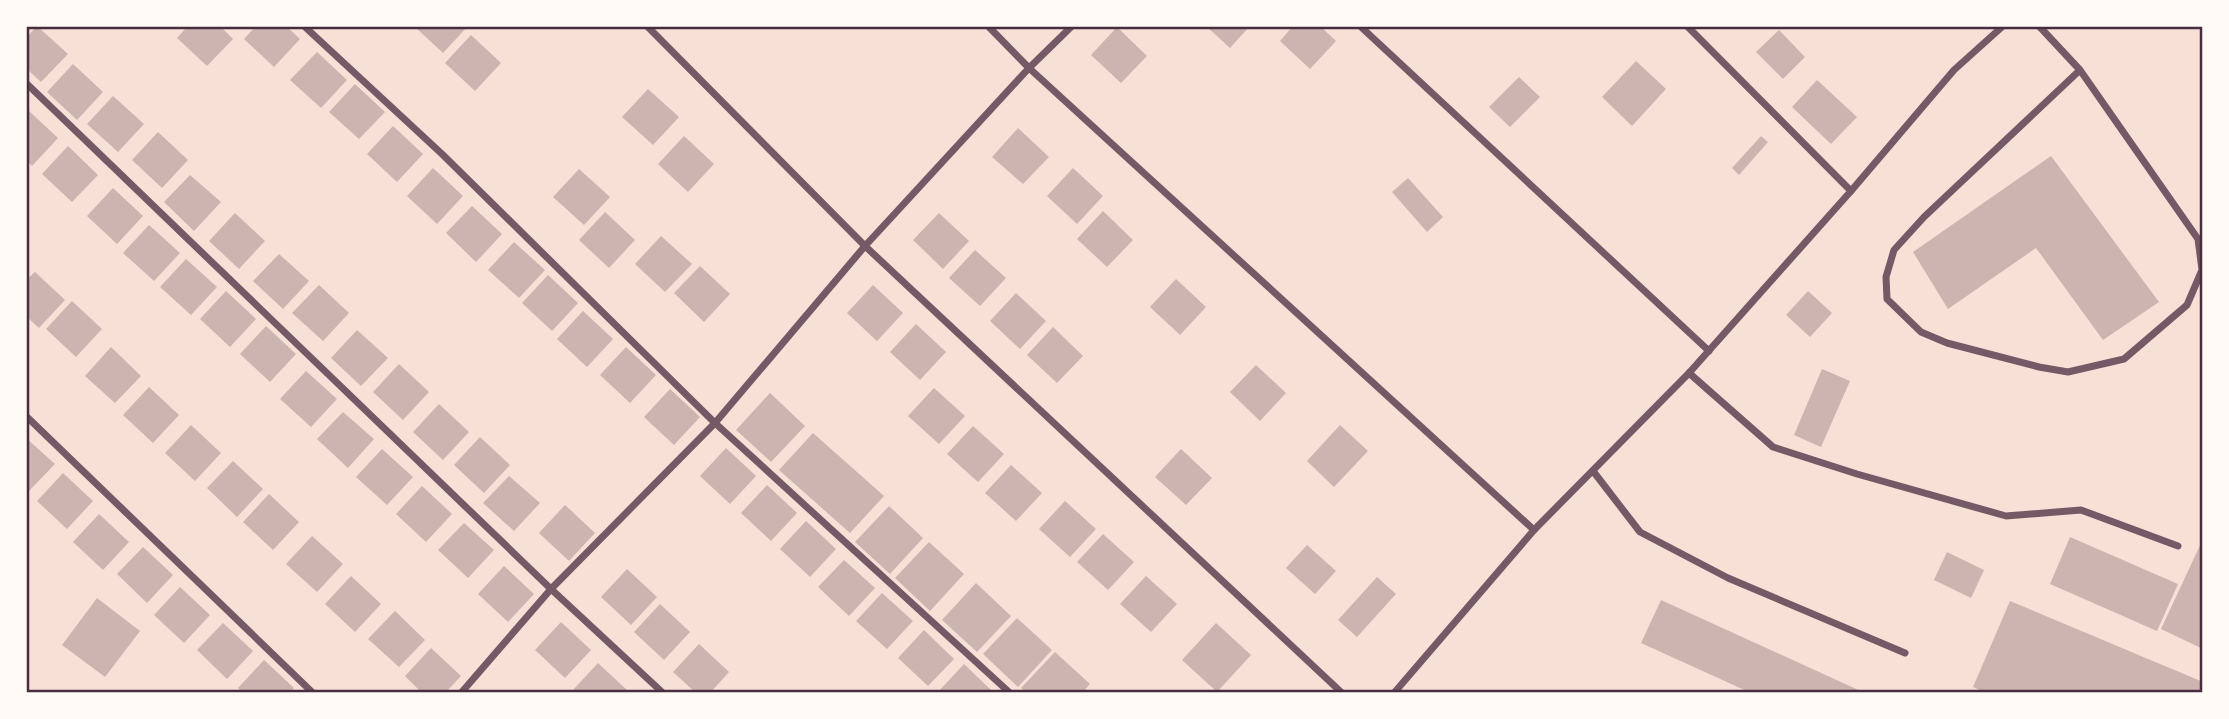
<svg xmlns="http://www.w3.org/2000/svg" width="2229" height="719" viewBox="0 0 2229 719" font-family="Montserrat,sans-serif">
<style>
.building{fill:#ccb4b1}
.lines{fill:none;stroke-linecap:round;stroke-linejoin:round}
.minor{stroke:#755966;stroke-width:7}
.neatline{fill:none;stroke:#4a2c40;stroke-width:2.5}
</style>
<rect width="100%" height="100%" fill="#f7e1d7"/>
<g class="building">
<polygon points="37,26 68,54 41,82 26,68 26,38"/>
<polygon points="188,26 220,26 233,39 207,66 177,38"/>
<polygon points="256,26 286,26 300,39 274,67 244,39"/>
<polygon points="414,26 468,26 443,53"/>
<polygon points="1206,26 1250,26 1230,48"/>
<polygon points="1293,26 1320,26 1336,41 1310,69 1280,41"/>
<polygon points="1117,27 1147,56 1121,83 1091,55"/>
<polygon points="1779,30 1805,57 1783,79 1756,52"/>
<polygon points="471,35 501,63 475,91 445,63"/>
<polygon points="317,52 347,80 321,108 290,80"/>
<polygon points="1636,61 1666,89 1632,126 1602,97"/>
<polygon points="73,64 103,92 77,120 47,92"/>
<polygon points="1519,77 1540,97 1510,127 1489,107"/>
<polygon points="1817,80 1857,117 1831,144 1792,107"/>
<polygon points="355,84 385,112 359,139 329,112"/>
<polygon points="648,89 679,117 653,145 622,117"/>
<polygon points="113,96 144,124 118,152 87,124"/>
<polygon points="28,110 58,138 32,166 26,160 26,112"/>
<polygon points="393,126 423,154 397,182 367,154"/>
<polygon points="1018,128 1049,157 1023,184 992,157"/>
<polygon points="158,132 188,160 162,188 132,160"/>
<polygon points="684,136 714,164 688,192 658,164"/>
<polygon points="1761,136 1768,142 1739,175 1732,168"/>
<polygon points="68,146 98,175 72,202 42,174"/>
<polygon points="2051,156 2159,302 2103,340 2036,248 1948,309 1913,252"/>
<polygon points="433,168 463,196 437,224 407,196"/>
<polygon points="1073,168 1103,196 1077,224 1047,196"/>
<polygon points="579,169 610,197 584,225 553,197"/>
<polygon points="190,175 221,202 194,231 164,202"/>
<polygon points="1408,178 1443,217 1427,232 1392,192"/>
<polygon points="113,188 143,216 117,244 87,216"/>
<polygon points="472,206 502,234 476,262 446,233"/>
<polygon points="1103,211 1133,240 1107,267 1077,239"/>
<polygon points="605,212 635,240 609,268 579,240"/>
<polygon points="235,213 265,241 239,269 209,241"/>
<polygon points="939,213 969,241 943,269 913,240"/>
<polygon points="149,225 180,253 154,281 123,253"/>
<polygon points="661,236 692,264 665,292 635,264"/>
<polygon points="514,242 545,270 519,298 488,270"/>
<polygon points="975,250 1006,278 980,306 949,278"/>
<polygon points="279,254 309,281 283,309 253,281"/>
<polygon points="186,259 217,287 191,315 160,287"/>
<polygon points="700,266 730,294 704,322 674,293"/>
<polygon points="35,272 65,300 39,328 26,316 26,280"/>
<polygon points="548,275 578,303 552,331 522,303"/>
<polygon points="1176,279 1206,307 1180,335 1150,307"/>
<polygon points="319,285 349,313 323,341 292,313"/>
<polygon points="873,285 903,313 877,341 847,313"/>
<polygon points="226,291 256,319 230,347 200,319"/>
<polygon points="1808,291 1832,313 1810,337 1786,315"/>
<polygon points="1016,293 1046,321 1020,349 990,321"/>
<polygon points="72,301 102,329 76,357 46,329"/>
<polygon points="583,311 613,339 587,367 557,339"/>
<polygon points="916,324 946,352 920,380 890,352"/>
<polygon points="266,326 296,354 270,382 240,354"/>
<polygon points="1053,327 1083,356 1057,383 1027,355"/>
<polygon points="357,330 388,358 361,386 331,358"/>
<polygon points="111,347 141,376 115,403 85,376"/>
<polygon points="626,347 656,375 630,403 600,375"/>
<polygon points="399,364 429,392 403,420 373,392"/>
<polygon points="1256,365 1286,393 1260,421 1230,392"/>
<polygon points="1822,369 1850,381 1821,447 1794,435"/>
<polygon points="306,371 337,399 311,427 280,399"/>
<polygon points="149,387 179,415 153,443 123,415"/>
<polygon points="934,388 965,416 939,444 908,416"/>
<polygon points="670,389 700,417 674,445 644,417"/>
<polygon points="770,393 805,426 771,462 736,430"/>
<polygon points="439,404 469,432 443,460 413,432"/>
<polygon points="343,412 374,439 348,468 317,439"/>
<polygon points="191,425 221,453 195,481 165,453"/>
<polygon points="1340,425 1368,451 1334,487 1307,461"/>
<polygon points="973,426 1004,454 978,482 947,454"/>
<polygon points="813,433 884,496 850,533 779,470"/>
<polygon points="480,437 510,465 484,493 454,465"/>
<polygon points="26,438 55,464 28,492 26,490"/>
<polygon points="726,448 756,476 730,504 700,476"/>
<polygon points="382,449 413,477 387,505 356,477"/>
<polygon points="1181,449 1212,478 1186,505 1155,477"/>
<polygon points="233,461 263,489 237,517 207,488"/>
<polygon points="1011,465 1042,493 1016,521 985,493"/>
<polygon points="63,473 93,501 67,529 37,501"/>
<polygon points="509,476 540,503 514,531 483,503"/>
<polygon points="767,485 797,513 771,541 741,513"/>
<polygon points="422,486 452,514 426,542 396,514"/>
<polygon points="269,494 299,522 273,550 243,522"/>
<polygon points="1065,501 1096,529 1070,557 1039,529"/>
<polygon points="565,505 595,533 569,561 539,533"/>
<polygon points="889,506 923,538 890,574 855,542"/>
<polygon points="99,514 129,542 103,570 73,542"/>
<polygon points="806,521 836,549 810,577 780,549"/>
<polygon points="464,523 494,550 468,578 438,550"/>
<polygon points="1103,534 1134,562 1108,590 1077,562"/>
<polygon points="312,536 343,564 317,592 286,564"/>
<polygon points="2070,537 2178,584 2157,631 2050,584"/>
<polygon points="2203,539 2203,649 2161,629"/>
<polygon points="929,542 964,574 930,611 895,578"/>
<polygon points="1307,545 1336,571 1315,594 1286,568"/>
<polygon points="143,547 173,575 147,603 117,574"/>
<polygon points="1947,552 1984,570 1971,598 1934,580"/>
<polygon points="844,560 875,588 849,616 818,587"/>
<polygon points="504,566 534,594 508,622 478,594"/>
<polygon points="627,569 657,597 631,625 601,597"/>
<polygon points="351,576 381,604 355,632 325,604"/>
<polygon points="1146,576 1177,604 1151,632 1120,604"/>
<polygon points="1377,577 1396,594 1357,637 1338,620"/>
<polygon points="976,583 1011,616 977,652 942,620"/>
<polygon points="180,587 210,615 184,643 154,615"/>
<polygon points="882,593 913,621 887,649 856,621"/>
<polygon points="97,598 140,631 105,677 62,645"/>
<polygon points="1661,600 1865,693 1751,693 1641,643"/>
<polygon points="2010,601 2203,682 2203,693 1986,693 1973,687"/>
<polygon points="660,604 690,632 664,660 634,632"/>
<polygon points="395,611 425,640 399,667 368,639"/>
<polygon points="1017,618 1052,650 1018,687 983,654"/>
<polygon points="561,622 591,650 565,678 535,650"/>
<polygon points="223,623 253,651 227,679 197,650"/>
<polygon points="1216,623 1251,655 1217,692 1182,660"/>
<polygon points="924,630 954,659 928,686 898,658"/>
<polygon points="699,644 729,672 710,693 696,693 673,672"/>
<polygon points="431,648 461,676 445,693 422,693 405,676"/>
<polygon points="1055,652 1090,684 1082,693 1026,693 1021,688"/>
<polygon points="264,660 294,688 289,693 243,693 238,688"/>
<polygon points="598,663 628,691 626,693 574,693 572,691"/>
<polygon points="964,664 994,693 937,693"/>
</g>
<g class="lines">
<g class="minor">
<polyline points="304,26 442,154 715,423 1010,693"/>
<polyline points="647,26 865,246 1342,693"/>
<polyline points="988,26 1029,68 1534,530"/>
<polyline points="1360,26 1709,351"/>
<polyline points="1687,26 1851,191"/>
<polyline points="2039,26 2080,70 2198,239 2202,270 2187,305 2124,359 2068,372 2039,367 1947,343 1921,332 1887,299 1886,277 1894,250 1924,217 2080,70"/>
<polyline points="26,83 551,589 663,693"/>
<polyline points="1689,373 1773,447 1857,474 2006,516 2081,510 2178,546"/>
<polyline points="26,416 313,693"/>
<polyline points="1593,471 1640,532 1728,578 1905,653"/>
<polyline points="461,693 551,589 715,423 865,246 1029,68 1072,26"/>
<polyline points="1394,693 1534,530 1689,373 1851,191 1954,70 2003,26"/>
</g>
</g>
<rect width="2229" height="719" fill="none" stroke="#fffaf5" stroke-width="56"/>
<rect x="28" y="28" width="2173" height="663" class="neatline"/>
</svg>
